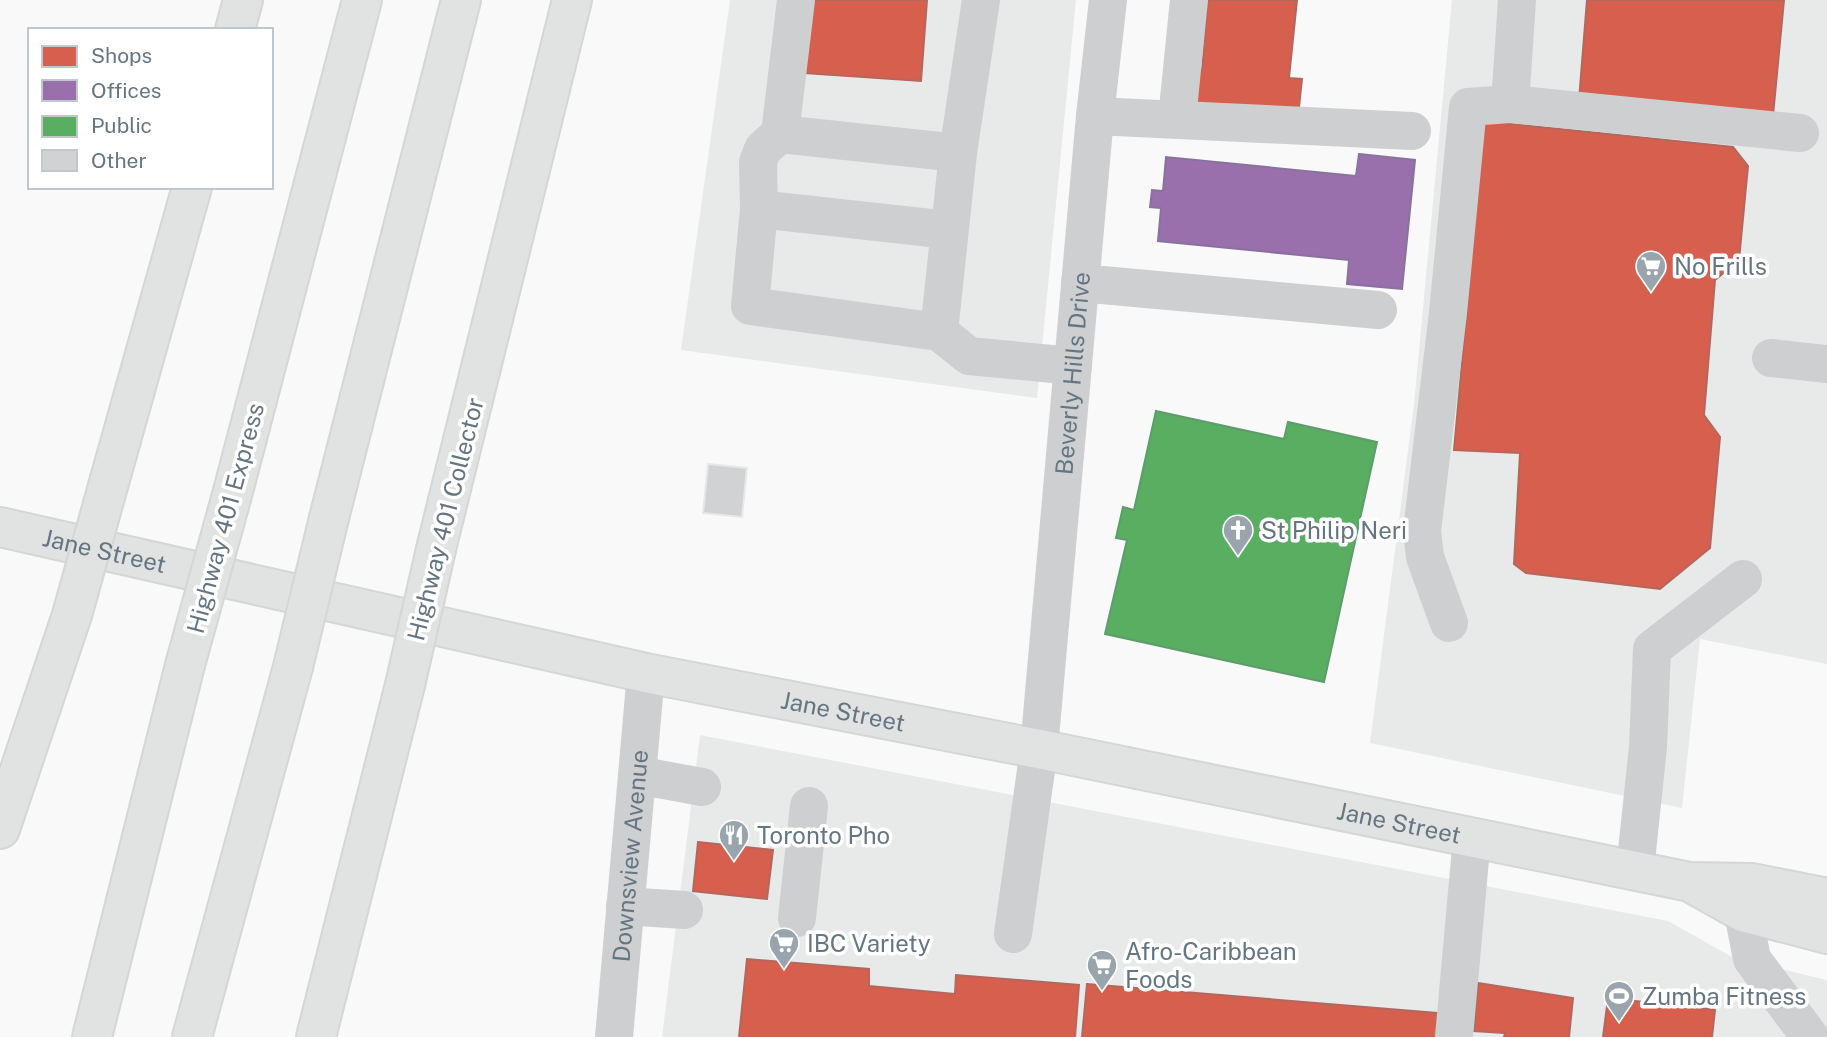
<svg xmlns="http://www.w3.org/2000/svg" width="1827" height="1037" viewBox="0 0 1827 1037" font-family="'Public Sans',sans-serif">
<style>
.built{fill:#e8e9e9}
.shops{fill:#d6604d;stroke:#b4675d;stroke-width:2}
.offices{fill:#9970ab;stroke:#89729f;stroke-width:2}
.public{fill:#5aae61;stroke:#5d9d6b;stroke-width:2}
.building{fill:#d0d2d3;stroke:#e8e8e8;stroke-width:2}
.lines{fill:none;stroke-linecap:round;stroke-linejoin:round}
.major-casing{stroke:#d5d6d7;stroke-width:42}
.highway-casing{stroke:#d5d6d6;stroke-width:42}
.minor{stroke:#cecfd0;stroke-width:38}
.major{stroke:#e1e2e2;stroke-width:38}
.highway{stroke:#e1e2e2;stroke-width:38}
.highway-bridge-casing{stroke:#d5d6d6;stroke-width:42;stroke-linecap:butt}
.highway-bridge{stroke:#e1e2e2;stroke-width:38}
.labels{text-anchor:middle;dominant-baseline:central;stroke-width:7;stroke-linejoin:round;paint-order:stroke}
.poi-label{font-size:24px;fill:#657683;stroke:#fff;text-anchor:start}
.street-label{font-size:24px;fill:#657683;stroke:#fff}
</style>
<rect width="100%" height="100%" fill="#f9f9f9"/>
<g class="built">
<polygon points="730,0 1076,0 1037,398 681,350"/>
<polygon points="1452,0 1827,0 1827,664 1700,639 1682,808 1370,743 1414,404"/>
<polygon points="700,735 1668,921 1732,957 1827,980 1827,1037 662,1037"/>
</g>
<g class="shops">
<polygon points="811,0 927,0 921,81 805,73"/>
<polygon points="1208,0 1297,0 1289,78 1302,79 1298,117 1194,107 1198,69 1202,70"/>
<polygon points="1587,0 1784,0 1773,116 1579,100"/>
<polygon points="1484,121 1733,147 1748,166 1739,260 1715,280 1704,415 1720,437 1710,548 1660,589 1526,573 1514,564 1520,453 1454,450"/>
<polygon points="698,842 773,850 767,899 693,891"/>
<polygon points="747,959 869,969 869,986 955,994 956,975 1079,985 1075,1037 739,1037"/>
<polygon points="1478,983 1573,998 1569,1037 1504,1037 1505,1033 1474,1031"/>
<polygon points="1087,984 1449,1014 1447,1037 1082,1037"/>
<polygon points="1608,998 1715,1010 1712,1037 1603,1037"/>
</g>
<polygon class="offices" points="1359,154 1415,160 1402,289 1347,284 1349,260 1158,241 1161,208 1150,207 1152,190 1163,191 1166,157 1356,176"/>
<polygon class="public" points="1156,411 1284,439 1288,422 1377,442 1324,682 1105,634 1127,540 1116,538 1123,507 1134,510"/>
<polygon class="building" points="708,464 747,468 742,517 703,513"/>
<g class="lines">
<g class="major-casing">
<g id="major">
<path id="s3" d="M0 527 646 673 1039 749 1690 882 1752 883 1827 898"/>
<polyline points="1695,885 1743,912 1827,934"/>
</g>
</g>
<g class="highway-casing">
<g id="highway">
<polyline points="235,30 243,0"/>
<polyline points="110,479 192,187"/>
<polyline points="232,495 362,0"/>
<polyline points="329,518 461,0"/>
<polyline points="437,545 572,0"/>
<polyline points="0,829 72,615"/>
<polyline points="92,1037 185,665"/>
<polyline points="192,1037 293,667"/>
<polyline points="316,1037 405,685"/>
</g>
</g>
<g class="minor">
<polyline points="796,0 780,134 958,153 981,0"/>
<polyline points="1510,104 1800,133"/>
<polyline points="1095,116 1412,131"/>
<polyline points="1177,119 1189,0"/>
<polyline points="780,134 763,149 758,162 759,209 750,306 939,332 958,153"/>
<polyline points="759,209 949,230"/>
<polyline points="1080,283 1378,310"/>
<polyline points="939,332 969,356 1073,366"/>
<polyline points="1771,358 1827,364"/>
<polyline points="1449,623 1425,557 1422,531 1448,313 1468,107 1510,104 1517,0"/>
<polyline points="637,775 702,787"/>
<polyline points="1635,870 1648,747 1652,649 1743,579"/>
<polyline points="625,906 684,910"/>
<polyline points="1743,912 1752,959 1810,1037"/>
<polyline points="797,918 809,806"/>
<path id="s1" d="M1013 934 1039 749 1095 116 1108 0"/>
<path id="s2" d="M614 1037 646 673"/>
<polyline points="1454,1037 1472,837"/>
</g>
<use href="#major" class="major"/>
<use href="#highway" class="highway"/>
<g class="highway-bridge-casing">
<g id="highway-bridge">
<polyline points="72,615 110,479"/>
<polyline points="185,665 232,495"/>
<polyline points="293,667 329,518"/>
<polyline points="405,685 437,545"/>
</g>
</g>
<use href="#highway-bridge" class="highway-bridge"/>
</g>
<defs>
<g id="supermarket-pin" transform="scale(1.575)"><path d="M0 17L-7.5 6A9.5 9.5 0 1 1 7.5 6Z" fill="#99a4ac" stroke="#fff"/><path d="M-6-5.5h2.5l.6 2H6L4.5 2H-2.5L-4.4-4H-6ZM-1.5 3.2a1.3 1.3 0 1 0 .1 0ZM3 3.2a1.3 1.3 0 1 0 .1 0Z" fill="#fff"/></g>
<g id="church-pin" transform="scale(1.575)"><path d="M0 17L-7.5 6A9.5 9.5 0 1 1 7.5 6Z" fill="#99a4ac" stroke="#fff"/><path d="M-1.2-6h2.4v3.5h3.3v2.4h-3.3V6h-2.4V-.1h-3.3v-2.4h3.3Z" fill="#fff"/></g>
<g id="restaurant-pin" transform="scale(1.575)"><path d="M0 17L-7.5 6A9.5 9.5 0 1 1 7.5 6Z" fill="#99a4ac" stroke="#fff"/><path d="M-5-6h1v4h1v-4h1v4h1v-4h1v5L-1.5 .5V6h-2V.5L-5-1ZM5-6V6H3V1.5H1.5Q1.5-4 5-6Z" fill="#fff"/></g>
<g id="stadium-pin" transform="scale(1.575)"><path d="M0 17L-7.5 6A9.5 9.5 0 1 1 7.5 6Z" fill="#99a4ac" stroke="#fff"/><path d="M0-5a6.5 5 0 1 0 0 10a6.5 5 0 1 0 0-10ZM-3.5-1.8h7v3.6h-7Z" fill="#fff"/></g>
</defs>
<g fill-rule="evenodd">
<use href="#supermarket-pin" x="1651" y="266"/>
<use href="#church-pin" x="1238" y="530"/>
<use href="#restaurant-pin" x="734" y="835"/>
<use href="#supermarket-pin" x="784" y="943"/>
<use href="#supermarket-pin" x="1102" y="965"/>
<use href="#stadium-pin" x="1619" y="996"/>
</g>
<g class="labels">
<g class="poi-label">
<text x="1674" y="266">No Frills</text>
<text x="1261" y="530">St Philip Neri</text>
<text x="757" y="835">Toronto Pho</text>
<text x="807" y="943">IBC Variety</text>
<text x="1125" y="951">Afro-Caribbean<tspan x="1125" dy="28">Foods</tspan></text>
<text x="1642" y="996">Zumba Fitness</text>
</g>
<g class="street-label">
<text stroke="none"><textPath href="#s1" startOffset="564">Beverly Hills Drive</textPath></text>
<text transform="translate(225 518) rotate(-75)">Highway 401 Express</text>
<text transform="translate(445 519) rotate(-76)">Highway 401 Collector</text>
<text stroke="none"><textPath href="#s3" startOffset="107">Jane Street</textPath></text>
<text stroke="none"><textPath href="#s3" startOffset="863">Jane Street</textPath></text>
<text stroke="none"><textPath href="#s3" startOffset="1430">Jane Street</textPath></text>
<text stroke="none"><textPath href="#s2" startOffset="182">Downsview Avenue</textPath></text>
</g>
</g>
<rect x="28" y="28" width="245" height="161" fill="#ffffff" stroke="#c1c8cd" stroke-width="2"/>
<rect x="42" y="46" width="35" height="21" fill="#d6604d" stroke="#c1c8cd" stroke-width="2"/>
<text x="91" y="63" font-size="21" fill="#657683">Shops</text>
<rect x="42" y="80" width="35" height="21" fill="#9970ab" stroke="#c1c8cd" stroke-width="2"/>
<text x="91" y="98" font-size="21" fill="#657683">Offices</text>
<rect x="42" y="116" width="35" height="21" fill="#5aae61" stroke="#c1c8cd" stroke-width="2"/>
<text x="91" y="133" font-size="21" fill="#657683">Public</text>
<rect x="42" y="150" width="35" height="21" fill="#d0d2d3" stroke="#c1c8cd" stroke-width="2"/>
<text x="91" y="168" font-size="21" fill="#657683">Other</text>
</svg>
